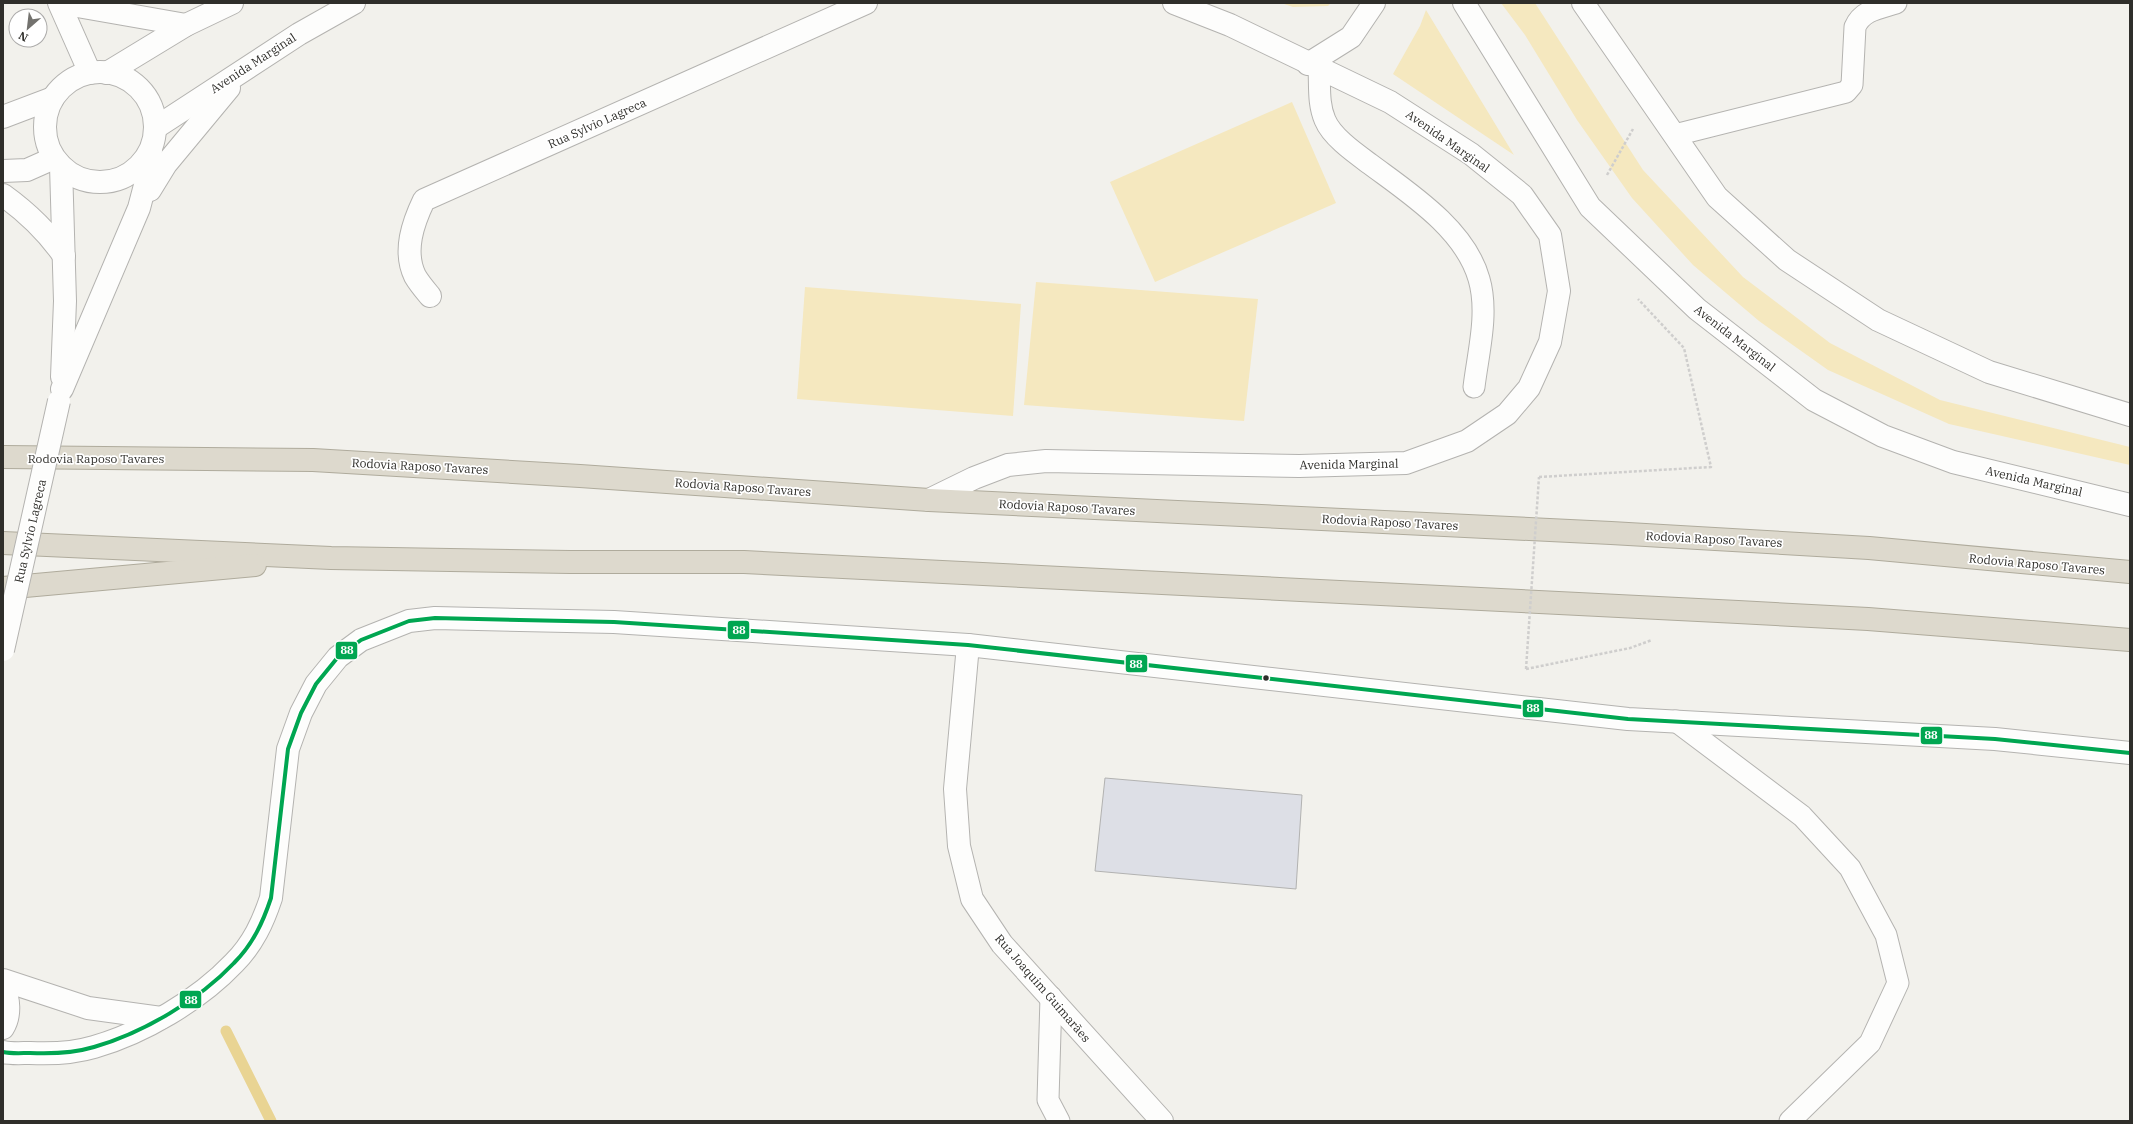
<svg xmlns="http://www.w3.org/2000/svg" width="2133" height="1124" viewBox="0 0 2133 1124" font-family="'IBM Plex Serif',serif">
<style>
.green{fill:#f5e8bf}
.lines{fill:none;stroke-linecap:round;stroke-linejoin:round}
.stream{stroke:#e9d493;stroke-width:11}
.building{fill:#dddfe6;stroke:#b2b2b1}
.service-casing{stroke:#b4b3b0;stroke-width:23}
.minor-casing{stroke:#b4b3b0;stroke-width:24}
.secondary-casing{stroke:#b4b3b0;stroke-width:24}
.motorway-casing{stroke:#afab9c;stroke-width:24}
.path{stroke:#cfcecd;stroke-width:2.5;stroke-dasharray:3 2;stroke-linecap:butt}
.service{stroke:#fdfdfc;stroke-width:21}
.minor{stroke:#fdfdfc;stroke-width:22}
.secondary{stroke:#fdfdfc;stroke-width:22}
.motorway{stroke:#ddd9cd;stroke-width:22}
.secondary-bridge-casing{stroke:#b4b3b0;stroke-width:24;stroke-linecap:butt}
.path-bridge{stroke:#cfcecd;stroke-width:2.5;stroke-dasharray:3 2;stroke-linecap:butt}
.secondary-bridge{stroke:#fdfdfc;stroke-width:22}
.bus-1-casing{stroke:#fff;stroke-width:7}
.bus-1{stroke:#00a651;stroke-width:4}
.bus-dot{fill:#2f2e2a;stroke:#fff;stroke-width:1.5}
.labels{text-anchor:middle;dominant-baseline:central;stroke-width:3.5;stroke-linejoin:round;paint-order:stroke}
.street-label{font-size:12px;fill:#2f2e2a;stroke:#fff}
.line-badge{stroke:#fff;stroke-width:1.5}
.badge-label{font-size:11px;text-anchor:middle;font-weight:bold;fill:#fff}
</style>
<rect width="100%" height="100%" fill="#f2f1ec"/>
<g class="green">
<polygon points="1281,3 1331,3 1328,6 1293,7"/>
<polygon points="1501,3 1535,3 1643,170 1743,277 1830,343 1940,400 2130,447 2130,465 1949,424 1828,370 1759,321 1693,265 1632,198 1577,120 1525,35"/>
<polygon points="1426,10 1514,155 1393,74 1420,26"/>
<polygon points="1292,102 1336,203 1155,282 1110,182"/>
<polygon points="1036,282 1258,299 1244,421 1024,405"/>
<polygon points="805,287 1021,304 1013,416 797,399"/>
</g>
<g class="lines">
<polyline class="stream" points="226,1031 271,1121"/>
</g>
<polygon class="building" points="1105,778 1302,795 1296,889 1095,871"/>
<g class="lines">
<g class="service-casing">
<g id="service">
<path d="M1319 69C1320 86 1318 104 1325 120 1332 137 1355 153 1370 164 1409 193 1465 229 1479 279 1489 313 1478 353 1474 387"/>
<path d="M1675 135 1846 92 1852 85 1855 27C1862 10 1880 8 1896 3"/>
<polyline points="1676,721 1802,816 1850,868 1886,935 1898,983 1870,1043 1790,1121"/>
<polyline points="1051,997 1048,1100 1059,1121"/>
</g>
</g>
<g class="minor-casing">
<g id="minor">
<polyline points="59,3 90,73"/>
<polyline points="60,3 186,25"/>
<path d="M430 296C425 290 419 283 415 276 403 251 413 223 424 200L866 3"/>
<polyline points="968,645 955,789 959,846 972,899 1002,944 1162,1121"/>
</g>
</g>
<g class="secondary-casing">
<g id="secondary">
<polyline points="1464,3 1590,207 1697,309 1814,400 1883,436 1953,462 2130,505"/>
<polyline points="1583,3 1717,197 1787,260 1878,320 1989,372 2130,415"/>
<polyline points="1308,64 1351,37 1374,3"/>
<circle cx="100" cy="127" r="55"/>
<polyline points="107,73 186,25 232,3"/>
<polyline points="3,117 53,98"/>
<polyline points="155,128 299,34 354,3"/>
<polyline points="61,166 65,301 62,377"/>
<polyline points="3,171 27,170 54,158"/>
<polyline points="150,190 166,164 229,88"/>
<path d="M3 195C28 213 47 231 64 256"/>
<polyline points="62,389 139,208 149,170 151,150"/>
<polyline points="929,500 974,478 1008,465 1046,461 1299,466 1406,463 1467,441 1507,414 1529,388 1550,342 1559,291 1550,235 1522,195 1471,154 1390,102 1230,25 1174,3"/>
<polyline points="3,980 88,1008 161,1018"/>
<path d="M3 986C9 998 11 1015 3 1028"/>
<path d="M3 1052C12 1054 22 1053 30 1053 51 1054 74 1053 94 1047 143 1033 199 1000 234 963 253 944 263 922 271 898L288 749 301 713 316 684 338 657 361 640 409 621 435 618 614 622 968 645 1628 719 1995 739 2130 753"/>
</g>
</g>
<g class="motorway-casing">
<g id="motorway">
<polyline points="3,457 313,460 580,476 929,500 1611,533 1869,548 2130,572"/>
<polyline points="3,543 331,558 570,562 744,562 1738,612 1868,619 2130,640"/>
<polyline points="3,588 255,565"/>
</g>
</g>
<g class="path">
<polyline points="1607,175 1633,129"/>
<polyline points="1539,477 1711,467 1684,348 1638,299"/>
<polyline points="1526,669 1630,648 1652,640"/>
</g>
<use href="#service" class="service"/>
<use href="#minor" class="minor"/>
<use href="#secondary" class="secondary"/>
<use href="#motorway" class="motorway"/>
<g class="secondary-bridge-casing">
<polyline id="secondary-bridge" points="3,650 59,401"/>
</g>
<polyline class="path-bridge" points="1526,669 1539,477"/>
<use href="#secondary-bridge" class="secondary-bridge"/>
<g class="bus-1-casing">
<path id="bus-1" d="M3 1052C12 1054 22 1053 30 1053 51 1054 74 1053 94 1047 143 1033 199 1000 234 963 253 944 263 922 271 898L288 749 301 713 316 684 338 657 361 640 409 621 435 618 614 622 968 645 1628 719 1995 739 2130 753"/>
</g>
<use href="#bus-1" class="bus-1"/>
</g>
<circle class="bus-dot" cx="1266" cy="678" r="3.5"/>
<g class="labels">
<g class="street-label">
<text transform="translate(253 63) rotate(-33)">Avenida Marginal</text>
<text transform="translate(597 123) rotate(-24)">Rua Sylvio Lagreca</text>
<text transform="translate(1448 141) rotate(35)">Avenida Marginal</text>
<text transform="translate(1735 338) rotate(38)">Avenida Marginal</text>
<text x="96" y="458">Rodovia Raposo Tavares</text>
<text transform="translate(1349 464) rotate(-1)">Avenida Marginal</text>
<text transform="translate(420 466) rotate(3)">Rodovia Raposo Tavares</text>
<text transform="translate(2034 481) rotate(13)">Avenida Marginal</text>
<text transform="translate(743 487) rotate(4)">Rodovia Raposo Tavares</text>
<text transform="translate(1067 507) rotate(3)">Rodovia Raposo Tavares</text>
<text transform="translate(1390 522) rotate(3)">Rodovia Raposo Tavares</text>
<text transform="translate(30 531) rotate(-77)">Rua Sylvio Lagreca</text>
<text transform="translate(1714 539) rotate(3)">Rodovia Raposo Tavares</text>
<text transform="translate(2037 564) rotate(5)">Rodovia Raposo Tavares</text>
<text transform="translate(1043 988) rotate(49)">Rua Joaquim Guimarães</text>
</g>
</g>
<g class="line-badge">
<rect x="727" y="620" width="23" height="20" rx="4" fill="#00a651"/>
<rect x="335" y="641" width="23" height="19" rx="4" fill="#00a651"/>
<rect x="1125" y="654" width="23" height="19" rx="4" fill="#00a651"/>
<rect x="1522" y="699" width="22" height="19" rx="4" fill="#00a651"/>
<rect x="1920" y="726" width="23" height="19" rx="4" fill="#00a651"/>
<rect x="179" y="990" width="23" height="19" rx="4" fill="#00a651"/>
</g>
<g class="badge-label">
<text x="739" y="634">88</text>
<text x="347" y="654">88</text>
<text x="1136" y="668">88</text>
<text x="1533" y="712">88</text>
<text x="1931" y="739">88</text>
<text x="191" y="1004">88</text>
</g>
<rect width="2133" height="1124" fill="none" stroke="#2f2e2a" stroke-width="8"/>
<g transform="translate(28 28) rotate(208)"><circle r="19" fill="#ffffff" stroke="#acabaa"/>
<path d="M0-3L7 15L0 10L-7 15Z" fill="#73726e"/>
<text y="-6" font-size="11" font-weight="bold" text-anchor="middle" fill="#2f2e2a">N</text>
</g>
</svg>
